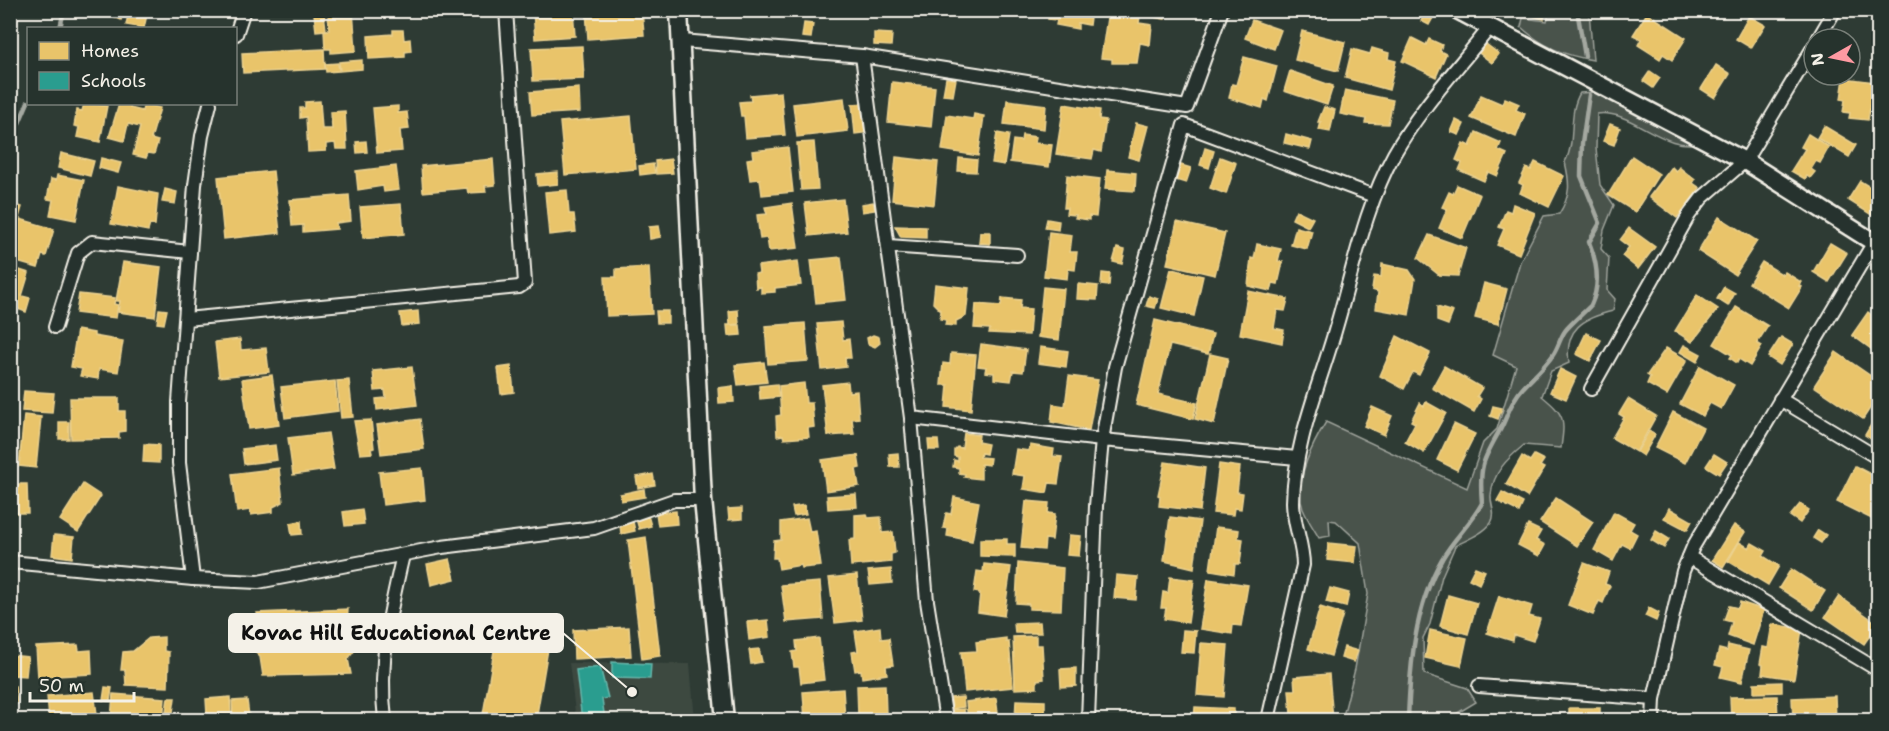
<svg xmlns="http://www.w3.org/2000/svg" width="1889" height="731" viewBox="0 0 1889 731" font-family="'Shantell Sans',sans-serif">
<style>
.built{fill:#3c4841}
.green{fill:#48524c;stroke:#9ea29a;stroke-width:1.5}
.homes{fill:#e9c46a;stroke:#ecd290;stroke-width:1.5}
.schools{fill:#2a9d8f;stroke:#67b6aa;stroke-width:1.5}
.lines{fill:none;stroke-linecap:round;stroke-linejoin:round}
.stream{stroke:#a4a8a0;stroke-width:4.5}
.street-casing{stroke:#f4f1e8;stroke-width:16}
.secondary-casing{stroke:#f4f1e8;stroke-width:21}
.street{stroke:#26332d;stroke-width:12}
.secondary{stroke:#26332d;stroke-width:16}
.leader{fill:none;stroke:#f4f1e8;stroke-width:2}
.callout-dot{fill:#f4f1e8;stroke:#26332d;stroke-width:2}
.callout{fill:#f4f1e8;stroke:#f4f1e8;stroke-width:2}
.callout-label{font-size:20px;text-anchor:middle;font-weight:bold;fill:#111}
</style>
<rect width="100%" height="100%" fill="#2e3b34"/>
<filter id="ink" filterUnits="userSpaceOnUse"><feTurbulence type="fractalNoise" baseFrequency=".0167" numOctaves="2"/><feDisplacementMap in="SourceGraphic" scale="12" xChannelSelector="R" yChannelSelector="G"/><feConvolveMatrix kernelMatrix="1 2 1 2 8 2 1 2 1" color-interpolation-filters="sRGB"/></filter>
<g filter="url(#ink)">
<polygon class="built" points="569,663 690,664 695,720 576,720"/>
<g class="green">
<path d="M1550 11H1589L1593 60C1563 55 1543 47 1521 27L1523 18 1547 21Z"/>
<path d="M1595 92 1703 142C1663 154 1634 109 1597 114L1596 148 1600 185 1614 205 1604 230 1601 249 1609 258 1607 290 1615 299 1613 311C1583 318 1564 329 1569 363L1551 371 1542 396C1565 415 1565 418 1561 448L1524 445C1507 459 1493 472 1491 495 1490 506 1497 512 1491 523 1483 534 1466 540 1455 546L1442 576 1430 624 1423 638 1424 674 1467 688 1476 702 1456 714 1457 720H1342L1355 669 1368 594 1360 543 1336 521 1329 520 1330 536 1319 538C1314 529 1307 519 1303 509 1293 481 1312 445 1326 422L1467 488 1483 443 1497 429 1516 366 1493 355 1520 262 1544 216 1559 214C1571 195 1570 183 1565 162 1577 141 1567 114 1580 93Z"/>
</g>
<g class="homes">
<polygon points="101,10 124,10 121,20"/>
<polygon points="129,10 148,10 144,28 126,25"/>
<polygon points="533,10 573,10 575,36 535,39"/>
<polygon points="586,10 642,10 644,35 588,39"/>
<polygon points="1050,10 1091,10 1089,25 1078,23 1078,29 1056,25 1057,20 1048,19"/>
<polygon points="1114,10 1166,10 1165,19"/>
<polygon points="1427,10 1435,14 1429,25 1421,21"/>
<polygon points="1525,10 1546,10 1544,19 1524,14"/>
<polygon points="353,11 356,51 331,53 331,49 325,49 324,30 329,30 328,13"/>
<polygon points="1108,11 1140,16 1139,23 1152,25 1150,45 1140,43 1137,63 1112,63 1112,59 1101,58"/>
<polygon points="324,13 326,30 316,31 314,14"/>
<polygon points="1647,13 1686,38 1672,60 1663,54 1660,59 1638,45 1641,39 1633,35"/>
<polygon points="1749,16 1765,25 1751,48 1736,39"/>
<polygon points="1252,20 1281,30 1274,49 1245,38"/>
<polygon points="804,23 813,24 811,38 802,37"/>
<polygon points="1875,25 1878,26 1878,59 1876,59 1877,47 1873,47"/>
<polygon points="393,30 403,30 404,40 410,39 411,51 405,52 405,57 369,59 368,36 393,34"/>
<polygon points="1302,31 1345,42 1338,71 1295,60"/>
<polygon points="874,33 892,34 891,46 874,45"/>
<polygon points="1412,38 1426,45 1429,39 1442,45 1440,51 1446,54 1436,77 1402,61"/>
<polygon points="1486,44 1499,54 1492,63 1479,53"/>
<polygon points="582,46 584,79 533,81 531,48"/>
<polygon points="1372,48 1389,53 1388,59 1396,61 1389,90 1345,78 1352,49 1370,54"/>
<polygon points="324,49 325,69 243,73 242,53"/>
<polygon points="1244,57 1277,66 1268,101 1264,99 1262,108 1229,98 1232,84 1236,85"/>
<polygon points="362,60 362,69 340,71 339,62"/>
<polygon points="338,63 339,71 326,72 325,64"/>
<polygon points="1716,65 1730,74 1715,98 1701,89"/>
<polygon points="1290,71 1333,86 1327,105 1284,91"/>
<polygon points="1650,71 1660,78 1653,88 1643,81"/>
<polygon points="946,78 956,79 953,96 943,95"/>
<polygon points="1844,78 1874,82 1868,120 1849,118 1850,113 1843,112 1845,100 1841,99"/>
<polygon points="892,82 935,87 931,127 888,122"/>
<polygon points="579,88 580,112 532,115 530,92"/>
<polygon points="1345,90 1393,100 1388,124 1365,123 1366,119 1340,114"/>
<polygon points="781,92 785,135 746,138 744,116 741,116 739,102 751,101 750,95"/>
<polygon points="1481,95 1502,104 1505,98 1519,104 1516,110 1525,114 1516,137 1471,118"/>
<polygon points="844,98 848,131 797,137 793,104"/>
<polygon points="1007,100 1046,105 1044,129 1004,124"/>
<polygon points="320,101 322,129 332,129 331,112 345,111 347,149 336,149 335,143 326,144 326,151 308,152 306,117 300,118 300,108 305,108 305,102"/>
<polygon points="867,103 870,132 855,134 852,104"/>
<polygon points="84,104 107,106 100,142 77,137 79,127 74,126 77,110 82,111"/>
<polygon points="119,104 131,104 130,108 142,111 144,104 160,108 151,139 158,141 154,154 148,153 146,158 133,155 140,127 128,124 124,141 109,137"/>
<polygon points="1064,104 1100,110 1099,119 1106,120 1101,152 1094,150 1092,159 1056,154"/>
<polygon points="398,106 398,113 407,112 409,129 400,130 402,151 377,153 373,108"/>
<polygon points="1324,107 1335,110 1330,132 1319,130 1321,122 1318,122"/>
<polygon points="974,114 984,116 978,156 942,150 947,115 973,119"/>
<polygon points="631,116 636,169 565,175 560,122"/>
<polygon points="1456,120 1464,124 1459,135 1451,132"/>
<polygon points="1136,123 1148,126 1139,160 1128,157"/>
<polygon points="1610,124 1620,128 1614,145 1603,141"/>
<polygon points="1824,126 1856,145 1849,157 1817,138"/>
<polygon points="1476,132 1501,143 1498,150 1507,154 1497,176 1488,172 1484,181 1459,170 1462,163 1456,160 1463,143 1470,146"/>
<polygon points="997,133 1009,135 1004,165 992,163"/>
<polygon points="1286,134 1312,141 1310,149 1284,143"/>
<polygon points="1808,134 1829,147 1820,163 1816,161 1811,169 1815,172 1810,178 1807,176 1805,179 1791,171 1805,149 1801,147"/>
<polygon points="1022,135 1036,137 1035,143 1052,145 1049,167 1010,162 1013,140 1021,141"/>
<polygon points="366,141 367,152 357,153 356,142"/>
<polygon points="814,142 818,189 801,190 797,143"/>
<polygon points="788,147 793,192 762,195 760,179 750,180 747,159 753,158 752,151"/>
<polygon points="1205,148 1214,151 1209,168 1200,165"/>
<polygon points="61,153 94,161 90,176 58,168"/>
<polygon points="1632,156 1659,174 1635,212 1608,195"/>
<polygon points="896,157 938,162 934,205 892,200"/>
<polygon points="1220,157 1236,163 1226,194 1210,188"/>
<polygon points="101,158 121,163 118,173 99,168"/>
<polygon points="959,158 977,160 976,172 958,171"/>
<polygon points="493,159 495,185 485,186 486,192 468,193 467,188 423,192 421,166"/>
<polygon points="671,159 673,173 656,174 655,161"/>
<polygon points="1535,162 1564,176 1549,207 1520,193 1523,185 1519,183 1526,168 1531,170"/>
<polygon points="653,164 655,173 640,175 639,166"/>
<polygon points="1181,165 1191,168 1186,183 1176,180"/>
<polygon points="396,166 399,190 384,192 383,186 358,190 356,171"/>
<polygon points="1672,167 1676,171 1679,167 1695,180 1693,183 1700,188 1677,218 1649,197"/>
<polygon points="1107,170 1136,173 1135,191 1105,189"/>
<polygon points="273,171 280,233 224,239 218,177"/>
<polygon points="558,172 558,184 538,186 537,174"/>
<polygon points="57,175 84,180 76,220 50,215 53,200 47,199 51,179 56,180"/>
<polygon points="1067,175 1100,179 1096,217 1089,216 1089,220 1075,218 1076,215 1066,214 1067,208 1064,208"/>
<polygon points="1860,181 1878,192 1878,219 1848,200"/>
<polygon points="1457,185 1480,195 1462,238 1439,228 1447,209 1442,207 1449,192 1453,194"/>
<polygon points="118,186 158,194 155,225 150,224 148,231 111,224"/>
<polygon points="165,189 177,192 175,204 162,202"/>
<polygon points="567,190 569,214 574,214 576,232 549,235 545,192"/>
<polygon points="349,195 351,221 336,223 337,229 303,232 303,225 292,226 290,200"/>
<polygon points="843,199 847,232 809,236 805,203"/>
<polygon points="873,202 875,210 862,212 861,204"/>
<polygon points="792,203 798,248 769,251 767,238 760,239 757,215 767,214 765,207"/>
<polygon points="12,204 22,207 18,221 10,219"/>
<polygon points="401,204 404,234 363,238 360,207"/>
<polygon points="1513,204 1535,213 1519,254 1497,245 1504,229 1499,227 1506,210 1511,212"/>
<polygon points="1296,210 1313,218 1308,227 1292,219"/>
<polygon points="1719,217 1757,241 1735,275 1698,251"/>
<polygon points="20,219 54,229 46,256 42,255 38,268 10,260"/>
<polygon points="1047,219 1059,221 1058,230 1045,228"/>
<polygon points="1177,222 1225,233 1215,275 1167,264"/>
<polygon points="659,226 661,237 650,239 649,227"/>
<polygon points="895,226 926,227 926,238 901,237"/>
<polygon points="1296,227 1312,231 1307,249 1291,245"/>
<polygon points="1629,228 1655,247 1638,269 1622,256 1629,247 1620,240"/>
<polygon points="980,232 990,232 990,244 979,243"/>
<polygon points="1049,232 1072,235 1070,252 1077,252 1075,270 1068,269 1067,279 1044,276"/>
<polygon points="1429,235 1466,248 1458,276 1439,275 1418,258"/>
<polygon points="1830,243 1847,253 1829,282 1813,272"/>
<polygon points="1257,244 1281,249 1278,261 1283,262 1278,284 1273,283 1271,291 1248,286 1251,258 1254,259"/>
<polygon points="1117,248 1125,250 1122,264 1113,262"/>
<polygon points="841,257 846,300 816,303 811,260"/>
<polygon points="798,261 801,285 775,288 775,292 761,293 761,287 756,288 755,274 759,273 758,266"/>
<polygon points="123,262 161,267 155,317 118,312 120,301 116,301"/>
<polygon points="1762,262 1783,275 1785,272 1801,282 1799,286 1802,287 1789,308 1749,283"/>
<polygon points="1382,264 1409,270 1415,279 1409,315 1376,309 1378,292 1372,290 1374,276 1381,277"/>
<polygon points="10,267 29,273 22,296 30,298 26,312 18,309 15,319 10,317"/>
<polygon points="649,267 652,314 607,316 605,277 616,277 616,269"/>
<polygon points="1171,269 1203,276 1194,316 1161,308"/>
<polygon points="1102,273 1110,274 1109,286 1101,285"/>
<polygon points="1484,283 1507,289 1498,324 1475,318"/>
<polygon points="935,284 969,288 966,316 956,321 956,326 945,325 946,320 940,319 941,311 933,303"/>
<polygon points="1078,284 1098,286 1097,300 1077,299"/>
<polygon points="1043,287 1064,289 1059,340 1038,337"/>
<polygon points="1724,287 1735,293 1728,306 1717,299"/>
<polygon points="1248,291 1288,299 1285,311 1277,310 1274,328 1284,330 1282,343 1240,334"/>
<polygon points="79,294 115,298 114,304 118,305 116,318 76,313"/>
<polygon points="1697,295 1718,309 1692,342 1675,331"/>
<polygon points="1149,296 1158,299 1155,308 1146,306"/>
<polygon points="1002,298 1021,300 1020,308 1031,309 1029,335 989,333 990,329 974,328 976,304 1001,306"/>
<polygon points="1437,307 1453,312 1448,325 1437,321"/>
<polygon points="1736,307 1768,326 1757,343 1762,346 1750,366 1739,359 1737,363 1730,358 1732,355 1714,344"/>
<polygon points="159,309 167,310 164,324 157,323"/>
<polygon points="738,310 739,324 730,325 729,311"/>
<polygon points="418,311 419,324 402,326 400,313"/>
<polygon points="656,311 668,311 668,323 657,323"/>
<polygon points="1868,312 1878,320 1878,354 1852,335"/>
<polygon points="1155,320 1213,334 1208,354 1170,345 1158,394 1197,403 1193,419 1136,405"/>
<polygon points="841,322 843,340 849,339 851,358 845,358 846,367 822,370 817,324"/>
<polygon points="805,323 808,361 768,364 765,326"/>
<polygon points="727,325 740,325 741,335 728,336"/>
<polygon points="77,330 94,333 94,336 123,341 118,372 99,369 98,379 80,376 82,369 71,367"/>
<polygon points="1586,333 1601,340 1590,361 1576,354"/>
<polygon points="873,335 879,337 880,343 875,347 868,344 867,338"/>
<polygon points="1397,336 1430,353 1419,375 1413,372 1404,389 1380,376"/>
<polygon points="1781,337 1793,344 1780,365 1768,357"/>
<polygon points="240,339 241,350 266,348 269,372 219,377 215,342"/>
<polygon points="981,344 1026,350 1023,372 1013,371 1011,381 994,379 994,373 985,372 986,367 978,366"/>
<polygon points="1684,345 1701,354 1697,362 1680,352"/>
<polygon points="1040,347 1068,351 1066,367 1038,363"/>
<polygon points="1666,348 1687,360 1667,395 1647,384 1650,377 1647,375"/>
<polygon points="1836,352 1878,381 1878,396 1863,419 1814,386"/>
<polygon points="951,353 976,355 971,410 946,407 948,385 941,385 943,363 950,364"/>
<polygon points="1210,354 1228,358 1214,424 1195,419"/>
<polygon points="764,362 767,382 738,385 735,365"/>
<polygon points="511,366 514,392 501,394 498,368"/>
<polygon points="1444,366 1482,388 1477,396 1481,399 1474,412 1432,388"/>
<polygon points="1700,366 1734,385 1721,409 1710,403 1703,416 1680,404"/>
<polygon points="412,367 417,405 377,410 376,399 386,398 385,390 375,391 373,371"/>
<polygon points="1560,369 1576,377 1566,399 1550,392"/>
<polygon points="272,375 279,425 249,429 242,379"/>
<polygon points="1069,376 1098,380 1089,430 1051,422 1053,404 1065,406"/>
<polygon points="349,380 353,417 341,418 337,381"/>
<polygon points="335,381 338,411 285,418 281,387"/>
<polygon points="848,382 849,392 857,391 859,418 852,419 854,434 828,436 822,385"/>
<polygon points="804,383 806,403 812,403 814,427 808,428 809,437 784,439 783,435 777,436 776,416 781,415 779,386"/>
<polygon points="777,384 779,397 760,399 759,386"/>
<polygon points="733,386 734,402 719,403 718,388"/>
<polygon points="24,391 54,393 52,413 22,411"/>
<polygon points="70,398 119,398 119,411 125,411 125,431 119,432 119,438 71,439"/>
<polygon points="1628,399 1656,416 1636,452 1612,438 1624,417 1619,414"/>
<polygon points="1426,402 1446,413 1424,453 1405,442 1415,423 1411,421 1420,403 1424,406"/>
<polygon points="1493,406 1502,408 1498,419 1490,416"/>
<polygon points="1372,407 1392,416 1384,435 1364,426"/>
<polygon points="1673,412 1703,428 1685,463 1655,448"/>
<polygon points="1878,413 1878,441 1877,443 1865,435"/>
<polygon points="24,415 41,417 36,468 19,466"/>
<polygon points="420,419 424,449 381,454 377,425"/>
<polygon points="371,420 374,448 371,449 372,453 360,454 354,421"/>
<rect x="59" y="422" width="10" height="17"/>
<polygon points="1454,424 1475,434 1457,470 1437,460"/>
<polygon points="1649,431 1655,435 1643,456 1637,452"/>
<polygon points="328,433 334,469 293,475 288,438"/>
<polygon points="964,433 979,435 978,442 988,444 986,454 981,453 980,457 990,458 989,465 981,464 981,479 964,477 965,474 959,473 959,468 953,467 954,460 958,461 958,457 954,456 954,450 957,447 962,448"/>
<polygon points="928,440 938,440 939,450 929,450"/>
<polygon points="144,444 159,445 159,463 143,462"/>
<polygon points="275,445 277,460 244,464 242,449"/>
<polygon points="1030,445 1054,449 1053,456 1062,457 1058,484 1049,483 1047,493 1023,489 1025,476 1012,474 1016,449 1029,451"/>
<polygon points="898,453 899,467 890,467 889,454"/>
<polygon points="1714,454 1727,462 1719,474 1706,466"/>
<polygon points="858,455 860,468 856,469 859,486 826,491 822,460"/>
<polygon points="1534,455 1544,460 1540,466 1544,468 1527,497 1506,484 1522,456 1530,461"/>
<polygon points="1165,462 1205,468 1200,511 1159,506 1160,496 1158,495"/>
<polygon points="1219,464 1240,467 1237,492 1243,493 1241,509 1234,508 1233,515 1213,513"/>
<polygon points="1855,466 1878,478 1878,522 1837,502"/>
<polygon points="279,468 283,502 273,507 273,512 251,515 250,510 237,512 232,474"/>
<polygon points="422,468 425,500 383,505 379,472"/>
<polygon points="653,474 655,485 638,488 636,477"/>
<polygon points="10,484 27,484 28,513 14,513 14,518 10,518"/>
<polygon points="83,484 101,496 78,532 60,520"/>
<polygon points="644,489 645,497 621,501 620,494"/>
<polygon points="1502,492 1523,503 1519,512 1497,501"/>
<polygon points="856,494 857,507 828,509 827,496"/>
<polygon points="954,497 979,502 972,541 947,536 948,529 943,528 946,513 951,514"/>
<polygon points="1556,498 1593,522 1577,546 1540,522"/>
<polygon points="1026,501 1049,503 1048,513 1055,514 1052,540 1045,539 1044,550 1021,548"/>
<polygon points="1800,504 1809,510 1800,523 1790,516"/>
<polygon points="804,505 806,514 794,516 792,507"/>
<polygon points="742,508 742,519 729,520 728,509"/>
<polygon points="1669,508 1692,521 1687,530 1664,518"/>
<polygon points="362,509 364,524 345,526 343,512"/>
<polygon points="676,511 677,524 658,526 656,513"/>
<polygon points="647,512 651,526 639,529 635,515"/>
<polygon points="1614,512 1634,523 1630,530 1637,534 1630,548 1622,544 1613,561 1594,550"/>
<polygon points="867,514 868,518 881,517 882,533 893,532 895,553 891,554 891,562 851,566 849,540 855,539 855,515"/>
<polygon points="1170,517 1200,521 1194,568 1164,561"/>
<polygon points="807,518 810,532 816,531 821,566 802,568 801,565 779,569 777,558 773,558 774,541 781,540 781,522"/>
<polygon points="301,521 302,534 292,535 290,523"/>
<polygon points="633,522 635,531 621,534 620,525"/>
<polygon points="1528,525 1541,531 1536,540 1545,545 1539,556 1518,545"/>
<polygon points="1734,525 1745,532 1723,567 1712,560"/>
<polygon points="1216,527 1239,530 1238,538 1243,539 1240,564 1235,564 1234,574 1210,570"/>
<polygon points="1818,530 1826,535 1821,543 1813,538"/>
<polygon points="1656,531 1669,539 1664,548 1651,540"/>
<polygon points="54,535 74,537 72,558 52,555"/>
<polygon points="1069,535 1081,536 1079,556 1067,555"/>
<polygon points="646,537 660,656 642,659 628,540"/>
<polygon points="980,539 1007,539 1007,544 1015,544 1015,557 980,556"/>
<polygon points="1739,542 1749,548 1752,543 1766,551 1763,556 1779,566 1768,585 1728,561"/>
<polygon points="1328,543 1357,546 1355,563 1327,560"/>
<polygon points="450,559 455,579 431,585 427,564"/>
<polygon points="1018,563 1063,568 1061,610 1029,609 1029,604 1016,603"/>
<polygon points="1584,563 1609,572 1605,584 1610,586 1603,603 1599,601 1593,615 1568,605"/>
<polygon points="984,564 1011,567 1004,616 978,612 980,593 974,592 977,571 983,572"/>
<polygon points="1475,567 1485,571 1479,584 1469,579"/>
<polygon points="891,569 892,583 870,585 868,571"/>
<polygon points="1791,569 1825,591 1813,610 1779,588"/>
<polygon points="857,575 862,620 835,623 829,578"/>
<polygon points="1116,575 1138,577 1136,600 1114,598"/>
<polygon points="1170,577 1194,580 1188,623 1164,619 1166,608 1161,608 1163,592 1168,593"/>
<polygon points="1208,579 1248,585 1241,626 1233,625 1232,634 1200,629"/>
<polygon points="820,582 823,619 786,622 781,585"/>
<polygon points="1330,588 1349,593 1346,607 1326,602"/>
<polygon points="1448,595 1477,603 1468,634 1440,626"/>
<polygon points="1499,596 1532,606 1529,616 1540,619 1533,641 1514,635 1513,641 1487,633"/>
<polygon points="1839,596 1878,624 1864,644 1825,617"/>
<polygon points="1740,602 1764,610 1753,645 1728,636 1732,622 1724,620 1729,606 1738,608"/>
<polygon points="1320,607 1343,614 1331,656 1308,649"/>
<polygon points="1649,608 1659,613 1656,621 1645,616"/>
<polygon points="348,609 347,626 361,642 348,659 351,674 263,676 260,657 246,643 261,628 257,613"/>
<polygon points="768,620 770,637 749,640 747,622"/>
<polygon points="1040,622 1041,633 1015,633 1014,623"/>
<polygon points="1772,624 1802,629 1794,679 1762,674 1763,665 1760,664 1763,647 1768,648"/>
<polygon points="629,627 631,656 574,659 573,630"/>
<polygon points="880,627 881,639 889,638 893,665 886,666 887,674 862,678 861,670 855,671 852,652 858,651 855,631"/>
<polygon points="498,628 550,637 536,720 482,720"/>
<polygon points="1183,630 1196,631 1194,653 1181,652"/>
<polygon points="1430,630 1467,638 1461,666 1425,658"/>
<polygon points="1036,636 1036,645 1042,645 1044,679 1037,680 1037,688 1015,689 1013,637"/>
<polygon points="164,637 164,651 169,652 168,687 126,685 125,670 121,670 123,652 133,651 149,638"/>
<polygon points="819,638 824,680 801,683 799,667 794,667 792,652 797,651 796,641"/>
<polygon points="1006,638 1006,642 1009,642 1013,687 965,692 961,652 977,651 976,642"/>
<polygon points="1201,643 1228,645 1224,697 1197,695"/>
<polygon points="78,645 79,651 91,650 92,674 38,677 36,647"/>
<polygon points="1728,645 1749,650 1742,682 1720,677 1723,667 1715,665 1719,649 1727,651"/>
<polygon points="1344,647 1358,651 1354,662 1341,658"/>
<polygon points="759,649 762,662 751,664 749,650"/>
<polygon points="10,655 28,657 26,676 10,675"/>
<polygon points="1076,668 1076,686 1061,687 1060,669"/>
<polygon points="1329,674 1333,720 1297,720 1296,714 1291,714 1289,690 1295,690 1294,677"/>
<polygon points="1782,682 1782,692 1754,693 1754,683"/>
<polygon points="885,685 886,714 858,715 857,686"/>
<polygon points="15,686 17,704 10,705 10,687"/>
<polygon points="105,687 112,688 110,701 103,700"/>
<polygon points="843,689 845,720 805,720 803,692"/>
<polygon points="94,692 97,714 72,717 73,720 49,719 47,696"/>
<polygon points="113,694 165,698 163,720 111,720"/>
<polygon points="1777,696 1778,720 1731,720 1730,697"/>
<polygon points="1835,696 1836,720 1793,720 1792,698"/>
<polygon points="230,697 231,714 207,715 206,699"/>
<polygon points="963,697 964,707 952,709 951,698"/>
<polygon points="168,698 175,698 173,712 166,712"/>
<polygon points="996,698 999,720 966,720 968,719 966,702"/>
<polygon points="247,700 249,716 233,718 232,701"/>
<polygon points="1016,700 1045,701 1045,716 1057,716 1057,720 1015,720"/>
<polygon points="1195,707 1234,709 1234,718 1194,720"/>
<polygon points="1569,708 1600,708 1600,716 1593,716 1593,720 1569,720"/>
<polygon points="964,709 965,720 952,720 952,710"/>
<polygon points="1515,715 1554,717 1554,720 1515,720"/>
</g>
<g class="schools">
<polygon points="612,662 651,664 650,679 612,678"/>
<polygon points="600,667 608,698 602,699 605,720 582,720 576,670"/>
</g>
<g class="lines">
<g class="stream">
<polyline points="1577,10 1585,56"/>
<polyline points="60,28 64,10"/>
<polyline points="10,144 28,102"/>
<path d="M1408 720C1410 667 1414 607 1442 559 1453 539 1471 524 1482 503 1479 467 1482 461 1500 430 1508 416 1510 402 1522 389 1532 378 1544 368 1553 355 1558 348 1560 338 1565 331 1570 324 1589 308 1591 305 1601 284 1597 262 1589 242L1600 223 1581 176 1582 144 1589 95"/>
</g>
<g class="street-casing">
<g id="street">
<polyline points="236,34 244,10"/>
<polyline points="1818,39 1835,10"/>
<polyline points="682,41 862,56 1187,107 1222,10"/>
<polyline points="862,56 911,418 1102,440 1115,367 1184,125 1374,196"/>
<polyline points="210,104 202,136 195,185 179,402 179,463 193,579 258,582 442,547 594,528 674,500 703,500"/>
<polyline points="888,246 1017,255"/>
<polyline points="186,319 519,287 525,283 506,10"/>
<polyline points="55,327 78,253 92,242 190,252"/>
<polyline points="1591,389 1689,215 1702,198 1745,161 1814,46"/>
<polyline points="1780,399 1878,458"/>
<polyline points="911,418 927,601 946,720"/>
<polyline points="1689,557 1878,670"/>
<polyline points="10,562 193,579"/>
<polyline points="1479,686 1654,699"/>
<path d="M385 720C378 663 390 610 403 555"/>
<polyline points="1088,720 1096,506 1102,440 1297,458"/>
<path d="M1268 720 1303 565C1303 544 1293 524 1293 502 1294 444 1319 386 1335 331 1353 271 1364 209 1394 154 1420 108 1458 68 1490 27"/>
<polyline points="1653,720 1654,699 1683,571 1693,547 1874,242"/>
</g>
</g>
<g class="secondary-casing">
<g id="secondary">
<polyline points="679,10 703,500 725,720"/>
<polyline points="1457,10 1745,161 1878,245"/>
</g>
</g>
<use href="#street" class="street"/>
<use href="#secondary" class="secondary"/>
</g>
</g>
<path class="leader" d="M632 692L563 633"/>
<circle class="callout-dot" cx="632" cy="692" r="6"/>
<rect class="callout" x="229" y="614" width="334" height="38" rx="6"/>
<g class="callout-label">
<text x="396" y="640">Kovac Hill Educational Centre</text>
</g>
<rect width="1889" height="731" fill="none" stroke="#26332d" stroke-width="36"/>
<rect x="18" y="18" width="1853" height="695" fill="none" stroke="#f4f1e8" stroke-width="2" filter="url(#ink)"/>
<rect x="27" y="27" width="210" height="78" fill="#26332d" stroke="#787f78" stroke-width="1.5"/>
<rect x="39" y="42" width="30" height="18" fill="#e9c46a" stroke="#787f78" stroke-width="1.5"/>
<text x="81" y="57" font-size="18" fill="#f4f1e8">Homes</text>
<rect x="39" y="72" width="30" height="18" fill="#2a9d8f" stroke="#787f78" stroke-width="1.5"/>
<text x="81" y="87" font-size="18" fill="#f4f1e8">Schools</text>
<g transform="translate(1832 57) rotate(261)"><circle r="28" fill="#26332d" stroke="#787f78" stroke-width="1.5"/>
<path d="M0-4.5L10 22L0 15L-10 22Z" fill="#ff9aa2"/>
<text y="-9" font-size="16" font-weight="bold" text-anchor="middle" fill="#f4f1e8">N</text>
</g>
<path d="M30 692v9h104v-9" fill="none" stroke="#f4f1e8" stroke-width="3"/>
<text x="39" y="692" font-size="18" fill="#f4f1e8" stroke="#26332d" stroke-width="4.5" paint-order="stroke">50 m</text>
</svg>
